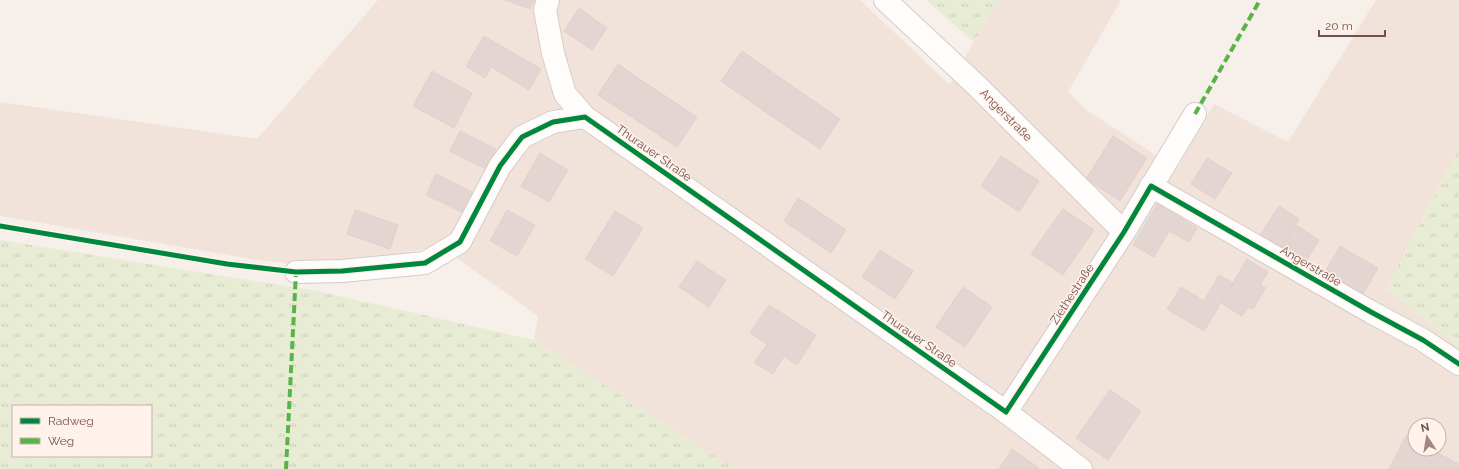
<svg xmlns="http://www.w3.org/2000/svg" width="1459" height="469" viewBox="0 0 1459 469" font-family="Raleway,sans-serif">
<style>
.residential{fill:#f2e3da;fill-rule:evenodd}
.grass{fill:url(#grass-tufts);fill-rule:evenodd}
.building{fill:#e3d5d2;stroke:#e0d1cc}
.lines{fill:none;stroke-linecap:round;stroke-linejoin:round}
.minor-casing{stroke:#d6cbc7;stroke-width:24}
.minor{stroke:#fefdfc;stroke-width:22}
.quiet{stroke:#59b447;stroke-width:4;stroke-dasharray:8 4;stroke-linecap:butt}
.cycleway-casing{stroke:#fff2eb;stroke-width:8}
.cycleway{stroke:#00873e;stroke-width:5}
.labels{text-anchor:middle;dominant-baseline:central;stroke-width:3;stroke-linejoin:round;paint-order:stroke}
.street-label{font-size:12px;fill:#74504b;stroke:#fff2eb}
</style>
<defs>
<pattern id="grass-tufts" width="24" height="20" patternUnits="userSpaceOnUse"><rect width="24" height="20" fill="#e8ecd5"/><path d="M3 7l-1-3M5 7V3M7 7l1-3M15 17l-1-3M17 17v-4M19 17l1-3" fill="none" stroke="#caccb8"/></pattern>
</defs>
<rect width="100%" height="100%" fill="#f7efea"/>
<path class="residential" d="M378 0H860L950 85 996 0H1121L1068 92 1085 109 1177 169 1214 104 1288 142 1376 0H1459V149L1386 289 1459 346V469H709L534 340 538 316 440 246 367 261 290 264 258 260 0 216V102L257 139ZM1415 425H1439V449H1415Z"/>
<g class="grass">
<polygon points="926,0 999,0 974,42"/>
<polygon points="1459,149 1459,346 1386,289"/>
<path d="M0 240 317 291 534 340 735 469H0ZM13 406H151V456H13Z"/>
</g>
<g class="building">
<polygon points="505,0 534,0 530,9"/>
<polygon points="579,8 607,28 592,50 564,31"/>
<polygon points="484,36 541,69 529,90 491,67 485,78 466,66"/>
<polygon points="742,51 785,81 764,111 721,81"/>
<polygon points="618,64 641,80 621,110 598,95"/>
<polygon points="432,71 472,93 454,128 413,106"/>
<polygon points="641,80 697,117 677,147 621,110"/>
<polygon points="785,81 840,119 820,149 764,111"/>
<polygon points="460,131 496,149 486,169 450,151"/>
<polygon points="1113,136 1147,158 1120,201 1086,179"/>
<polygon points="540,153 568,170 549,202 521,186"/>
<polygon points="1001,156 1039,181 1019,212 981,186"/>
<polygon points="1207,158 1232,173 1215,199 1191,184"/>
<polygon points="436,174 476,194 466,214 426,195"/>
<polygon points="798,198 846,230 831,253 784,221"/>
<polygon points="1157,204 1197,228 1189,242 1169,231 1154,257 1133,245"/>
<polygon points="1279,206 1299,219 1281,248 1260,235"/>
<polygon points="1063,209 1094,230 1063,275 1031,254"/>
<polygon points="355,210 398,225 390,249 347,234"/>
<polygon points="507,210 535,225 517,256 490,241"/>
<polygon points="615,211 643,228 613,276 585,259"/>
<polygon points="1296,225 1319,240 1305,263 1281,248"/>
<polygon points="1340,246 1378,268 1363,294 1325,272"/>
<polygon points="880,250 913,271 895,299 862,277"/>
<polygon points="1247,259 1268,272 1260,285 1266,288 1253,309 1248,307 1242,316 1221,303"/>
<polygon points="697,261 726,280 709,307 679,287"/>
<polygon points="1219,275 1233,283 1204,331 1167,309 1181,287 1204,301"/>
<polygon points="963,287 992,307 965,347 936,327"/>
<polygon points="769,305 816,335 797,365 784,356 773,374 754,363 767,344 750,333"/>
<polygon points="1110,390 1141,411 1108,460 1076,438"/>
<polygon points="1406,436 1415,441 1415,449 1430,449 1459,464 1459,469 1389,469"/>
<polygon points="1012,449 1039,468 1038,469 999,469"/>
</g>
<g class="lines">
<g class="minor-casing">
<g id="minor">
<polyline points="548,0 545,10 553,53 565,94 585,117 1006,412 1081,469"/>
<polyline points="885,0 976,85 1124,232"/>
<polyline points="1151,186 1371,312 1423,340 1459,364"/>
<polyline points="296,272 342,271 425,263 460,242 500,166 522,137 553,122 585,117"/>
<polyline points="1006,412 1124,232 1195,114"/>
</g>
</g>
<use href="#minor" class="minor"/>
<g class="quiet">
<polyline points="1195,114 1260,0"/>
<polyline points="286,469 296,272 292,272"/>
</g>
<g class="cycleway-casing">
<polyline id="cycleway" points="0,226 227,264 296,272 342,271 425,263 460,242 500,166 522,137 553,122 585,117 1006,412 1124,232 1151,186 1371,312 1423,340 1459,364"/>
</g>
<use href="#cycleway" class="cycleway"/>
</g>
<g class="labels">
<g class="street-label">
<text transform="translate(1006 115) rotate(45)">Angerstraße</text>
<text transform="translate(654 153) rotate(35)">Thurauer Straße</text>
<text transform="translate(1311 266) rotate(30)">Angerstraße</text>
<text transform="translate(1072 294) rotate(-57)">Ziethestraße</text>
<text transform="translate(919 339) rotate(35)">Thurauer Straße</text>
</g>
</g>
<rect x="12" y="405" width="140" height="52" fill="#fff2eb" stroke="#c7b1ab"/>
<rect x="20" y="418" width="20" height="6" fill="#00873e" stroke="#c7b1ab"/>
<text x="48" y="425" font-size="12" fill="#74504b">Radweg</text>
<rect x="20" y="438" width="20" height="6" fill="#59b447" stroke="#c7b1ab"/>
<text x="48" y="445" font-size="12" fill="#74504b">Weg</text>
<g transform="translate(1427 437) rotate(348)"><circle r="19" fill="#fff2eb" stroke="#c7b1ab"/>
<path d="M0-3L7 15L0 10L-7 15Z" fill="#a28883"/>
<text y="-6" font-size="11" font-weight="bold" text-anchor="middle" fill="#74504b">N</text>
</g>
<path d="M1319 30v6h66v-6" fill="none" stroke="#74504b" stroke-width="2"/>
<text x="1325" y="30" font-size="12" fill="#74504b" stroke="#fff2eb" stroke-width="3" paint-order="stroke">20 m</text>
</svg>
